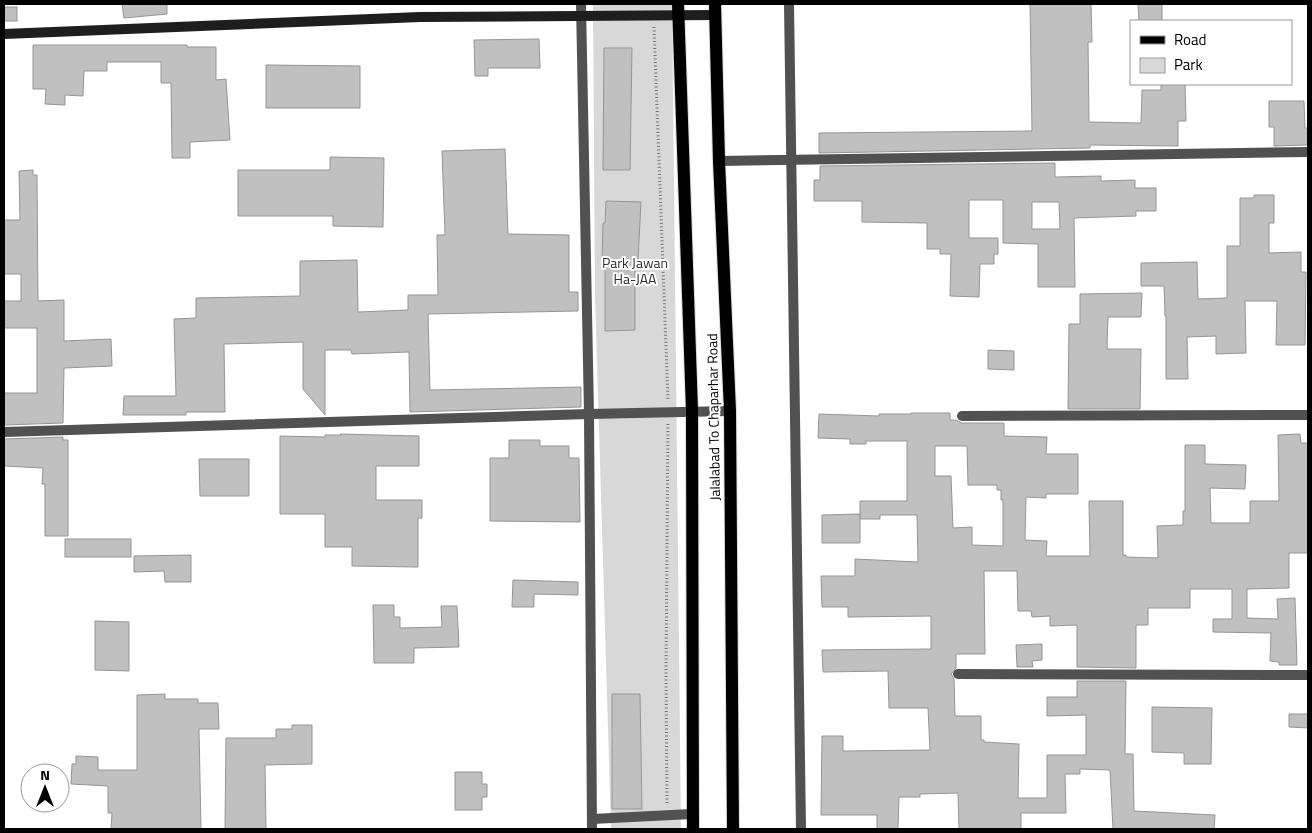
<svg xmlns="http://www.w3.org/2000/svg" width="1312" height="833" viewBox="0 0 1312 833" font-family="'Titillium Web',sans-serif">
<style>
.green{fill:#d8d8d8}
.building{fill:#c0c0c0;stroke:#959595;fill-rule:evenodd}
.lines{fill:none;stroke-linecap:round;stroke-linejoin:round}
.primary-casing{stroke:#dbdbdb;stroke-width:14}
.path{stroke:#737373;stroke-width:3;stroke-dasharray:1 2.5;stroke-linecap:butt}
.street{stroke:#515151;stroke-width:10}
.secondary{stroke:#1e1e1e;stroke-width:10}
.primary{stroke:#000;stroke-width:12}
.labels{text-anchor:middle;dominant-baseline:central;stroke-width:4;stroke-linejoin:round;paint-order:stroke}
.park-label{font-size:14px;fill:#2f2f2f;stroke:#fff}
.street-label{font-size:14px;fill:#000;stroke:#fff}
</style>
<rect width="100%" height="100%" fill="#fff"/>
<polygon class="green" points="593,4 672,4 681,829 611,829 595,295"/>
<g class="building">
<polygon points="122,4 167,4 167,14 124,18"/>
<polygon points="1030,4 1091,4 1092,42 1088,42 1089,122 1141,123 1142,90 1161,90 1161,84 1185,84 1186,121 1178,121 1178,146 1090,145 1090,148 819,153 819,133 1032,131"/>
<polygon points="1138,4 1162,4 1162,21 1139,21"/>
<rect x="4" y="7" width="13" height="14"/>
<polygon points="539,39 540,68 488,68 488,76 475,76 474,40"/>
<polygon points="33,45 187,45 187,47 216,47 216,80 226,79 230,140 190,142 190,158 172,158 171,83 161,83 161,62 107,62 107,71 84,71 83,96 65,95 65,105 45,104 46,89 33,89"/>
<polygon points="604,48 632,48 630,170 603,170"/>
<polygon points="266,65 360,66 360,108 266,108"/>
<polygon points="1269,101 1304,101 1305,128 1308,128 1308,145 1274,146 1274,127 1269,127"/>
<polygon points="505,149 508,234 569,235 569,292 578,292 578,311 428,314 430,390 581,387 581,407 410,412 409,352 352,354 351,350 325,350 325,415 303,389 303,342 224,344 225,412 186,412 186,415 123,415 124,396 176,396 174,319 196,318 196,298 300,296 300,261 357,260 358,312 408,310 408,295 438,295 437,235 445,235 442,151"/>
<polygon points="330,157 384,158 383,227 333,226 333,216 238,216 238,170 330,170"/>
<path d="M1055 163V177L1101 176V181L1135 180V188H1156V211H1136V216L1074 218 1075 287H1038V244L1003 243V200H969V238H998V254H994V264H980L979 297 950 296 951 254H940V249H927V223L862 222V201H814V180H820V166ZM1032 202H1059L1060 229H1032Z"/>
<polygon points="33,170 33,175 37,175 38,301 64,300 64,341 111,339 112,366 64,368 63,423 4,425 4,393 37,393 37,328 4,328 4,301 21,301 21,274 4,274 4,220 20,220 19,171"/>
<polygon points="1254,195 1274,195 1274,223 1269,223 1269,253 1301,252 1301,272 1306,272 1305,345 1276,345 1277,301 1245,301 1246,353 1216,354 1216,336 1187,337 1188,379 1166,379 1166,316 1165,316 1164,286 1141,286 1141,263 1197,262 1198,299 1227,298 1227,246 1240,246 1240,198 1254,198"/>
<polygon points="606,201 641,202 638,260 635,260 635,330 605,331 605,259 602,259 603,223 605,223"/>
<polygon points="1142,293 1141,317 1108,317 1107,349 1141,349 1140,409 1068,409 1069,324 1080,324 1080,294"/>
<polygon points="988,350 1014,351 1014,370 988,369"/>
<path d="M911 413H950V420H956L962 423H1004V436L1047 437 1046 454H1078V494H1046V498L1026 497 1025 540 1047 541 1046 556H1090L1089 501H1123V555H1126V557L1158 558 1157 526 1183 525V511H1185V445H1205V464L1246 465 1245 489 1210 488 1211 523H1250V501H1279L1278 435 1300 434 1301 443H1308V553H1289V588L1247 589V618L1278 619 1277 599 1295 598 1297 665H1279V662L1270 661 1271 633 1213 632V619H1232V589H1190V608H1148V625H1136V668L1077 667V625L1050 626V616L1032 617 1031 611H1018L1017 571H984L985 654H956V668L951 674 954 679 955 716H981V740H984V742L1019 744 1018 798H1047V755H1086V715L1047 716V697H1077V681H1126L1125 754H1133L1134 811 1215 815 1214 829H1113L1110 770 1080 769V774H1065L1066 813H1021V829H959L958 793 920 794V797H899L898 829H877V815H821L822 736H843V751L930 750 928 708H889L888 671 823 672 822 650 931 649V616L848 617V607H822L821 576H855V559L918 562 917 515H880V519H860V501H907V441H866V444H850V439L818 438 819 414 879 416V414H911ZM935 446H967L968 485H997V490H1001V500H1003V546L972 545V527L953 528 951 476H935Z"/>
<polygon points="340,434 419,436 419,466 376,466 376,500 422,500 422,518 418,518 418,567 352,566 352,547 325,547 325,514 280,514 280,436 325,437 325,435 341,435"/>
<polygon points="63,437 63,440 68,440 68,536 45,536 45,484 42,484 43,468 4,466 4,439"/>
<polygon points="509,440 540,440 540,446 569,446 569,458 579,458 580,522 490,521 490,458 509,458"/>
<polygon points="199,459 249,459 249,496 200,496"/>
<polygon points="860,514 860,543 822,543 822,515"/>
<rect x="65" y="539" width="66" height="18"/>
<polygon points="191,555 191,582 165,582 164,571 134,572 134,556"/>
<polygon points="513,580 578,582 578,595 534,594 534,607 512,607"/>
<polygon points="373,605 394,605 394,617 400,617 400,628 442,627 441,606 457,606 459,647 414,648 414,663 374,663"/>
<polygon points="95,621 129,622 129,671 95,670"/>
<polygon points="1042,644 1042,660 1032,661 1033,667 1017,667 1016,645"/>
<polygon points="165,694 165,699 198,699 198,703 218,703 219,729 199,729 201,829 111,829 112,813 108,813 108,786 71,784 72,764 76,764 76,756 98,757 98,770 137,770 137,695"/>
<polygon points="612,694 640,694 642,809 612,809"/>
<polygon points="1152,707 1212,708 1211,764 1184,764 1184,753 1152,752"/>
<polygon points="1289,714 1308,714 1308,728 1289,727"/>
<polygon points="292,725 312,725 312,764 265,765 266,829 225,829 226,738 276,738 276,729 292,729"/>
<polygon points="455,772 482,772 482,784 487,784 487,797 482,797 482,810 455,810"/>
</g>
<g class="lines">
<g class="primary-casing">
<g id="primary">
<polyline points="678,4 692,411 693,829"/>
<polyline points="715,4 719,161 730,411 733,829"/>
</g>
</g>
<g class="path">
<polyline points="654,27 668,400"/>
<polyline points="667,803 666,672 668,424"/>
</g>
<g class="street">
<polyline points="581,4 589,414 592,829"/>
<polyline points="789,4 801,829"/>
<polyline points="719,161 1308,152"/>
<polyline points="962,416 1308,415"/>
<polyline points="4,432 589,414 730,411"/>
<polyline points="958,674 1308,675"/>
<polyline points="592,819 692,814"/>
</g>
<polyline class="secondary" points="4,34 420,17 715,15"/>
<use href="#primary" class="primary"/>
</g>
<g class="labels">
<g class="park-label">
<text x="635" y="262">Park Jawan<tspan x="635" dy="16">Ha-JAA</tspan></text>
</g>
<g class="street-label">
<text transform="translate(713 417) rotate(-91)">Jalalabad To Chaparhar Road</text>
</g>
</g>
<rect width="1312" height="833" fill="none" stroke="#000000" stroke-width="10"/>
<rect x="1130" y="20" width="162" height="65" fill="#ffffff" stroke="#999999"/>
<rect x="1140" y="36" width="25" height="8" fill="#000000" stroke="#999999"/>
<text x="1174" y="45" font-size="15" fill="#000000">Road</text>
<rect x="1140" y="58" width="25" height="15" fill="#d8d8d8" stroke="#999999"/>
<text x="1174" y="70" font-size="15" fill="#000000">Park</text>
<g transform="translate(45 788)"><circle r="24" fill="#ffffff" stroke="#999999"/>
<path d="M0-4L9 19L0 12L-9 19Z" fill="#000000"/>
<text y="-8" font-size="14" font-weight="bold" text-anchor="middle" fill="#000000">N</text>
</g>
</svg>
